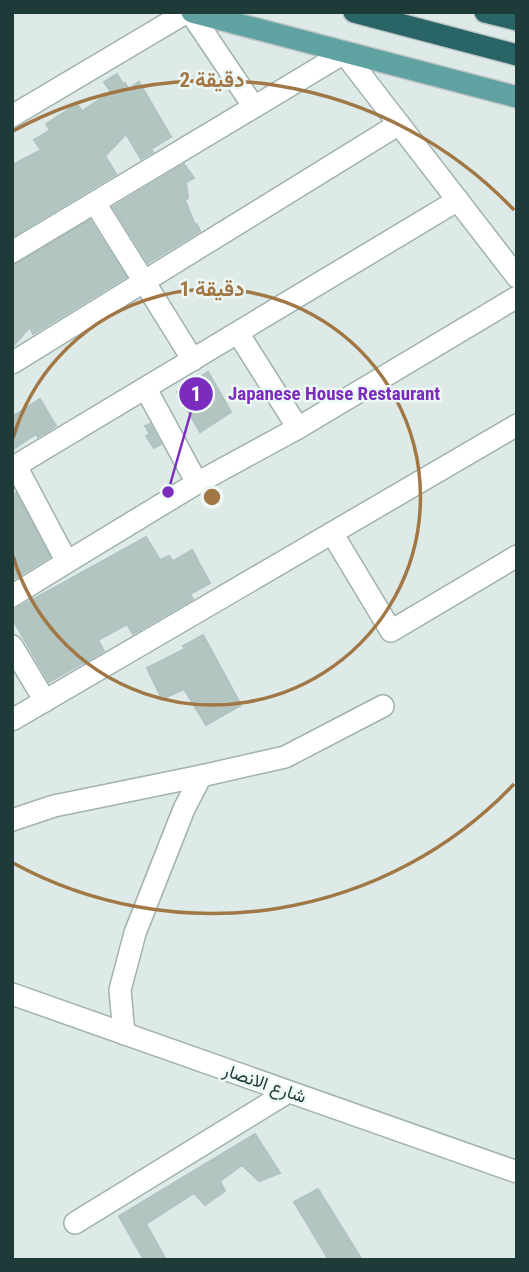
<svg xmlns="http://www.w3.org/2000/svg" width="529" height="1272" viewBox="0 0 529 1272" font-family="'Roboto Condensed',Vazirmatn,sans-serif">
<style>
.building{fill:#b2c5c1;stroke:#afc3c0;stroke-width:2}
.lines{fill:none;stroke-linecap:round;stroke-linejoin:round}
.minor-casing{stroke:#a0b2af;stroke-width:24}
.major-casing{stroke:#bcc4c4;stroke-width:24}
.highway-casing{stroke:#bcc4c4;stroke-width:24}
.minor{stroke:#fff;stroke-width:21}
.major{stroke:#5fa2a1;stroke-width:21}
.highway{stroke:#296567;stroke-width:21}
.ring{fill:none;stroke:#a17745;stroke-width:3.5}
.labels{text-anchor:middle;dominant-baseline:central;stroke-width:5;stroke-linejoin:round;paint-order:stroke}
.street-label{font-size:18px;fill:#1e3a39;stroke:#edf7f4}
.centre{fill:#a17745;stroke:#edf7f4;stroke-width:3.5}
.ring-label{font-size:21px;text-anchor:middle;font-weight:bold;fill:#a17745;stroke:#edf7f4;stroke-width:5;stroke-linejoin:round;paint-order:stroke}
.leader{fill:none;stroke:#7b2cbf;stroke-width:2.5}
.callout-dot{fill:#7b2cbf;stroke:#edf7f4;stroke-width:2.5}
.mark-label{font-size:21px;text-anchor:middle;font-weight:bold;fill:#fff}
.callout-label{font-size:19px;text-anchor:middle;font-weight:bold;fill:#7b2cbf;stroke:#edf7f4;stroke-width:5;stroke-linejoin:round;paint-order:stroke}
</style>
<rect width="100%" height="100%" fill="#ddeae7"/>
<g class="building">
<polygon points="117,74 123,84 125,83 129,89 139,82 171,137 151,149 153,152 141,159 126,134 105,156 116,174 12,237 12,165 41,150 34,140 50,130 46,124 77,104 82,111 111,92 104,82"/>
<polygon points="184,164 194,178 186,182 188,198 185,200 195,225 197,224 200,231 148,263 113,207"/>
<polygon points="90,220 126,277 33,334 30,327 12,347 12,265"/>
<polygon points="208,372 231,412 200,432 177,392"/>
<polygon points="40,399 56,426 38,437 36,434 12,450 12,417"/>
<polygon points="150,424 161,444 154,448 146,436 150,434 145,426"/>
<polygon points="16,493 50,557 12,580 12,495"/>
<polygon points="146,537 160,560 169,556 173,561 192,550 210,583 190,594 193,599 133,634 127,624 98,640 104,651 49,682 12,618 12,611"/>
<polygon points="203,635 241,705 206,725 184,689 162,699 147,668 185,649 183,646"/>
<polygon points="255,1134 280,1173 259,1181 242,1165 220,1181 225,1191 205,1205 194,1193 146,1224 166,1260 144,1260 119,1216"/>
<polygon points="318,1189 362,1260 329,1260 294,1202"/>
</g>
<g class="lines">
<g class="minor-casing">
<g id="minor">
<polyline points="190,12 254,107"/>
<polyline points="12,116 187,12"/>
<polyline points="95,203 193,360"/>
<polyline points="12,252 344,53 517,277"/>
<polyline points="238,333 298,428"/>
<polyline points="12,363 399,124"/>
<polyline points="16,466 67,562 197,483 146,389"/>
<polyline points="12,468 458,200"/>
<polyline points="197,483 298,428 517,297"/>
<polyline points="332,533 391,631 517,556"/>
<polyline points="12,596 67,562"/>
<polyline points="12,646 45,701"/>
<polyline points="12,720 517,425"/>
<polyline points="12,820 54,806 201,776"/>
<polyline points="12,994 517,1172"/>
<polyline points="124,1034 120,990 135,933 184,809 201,776 285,757 383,706"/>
<polyline points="75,1223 288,1092"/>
</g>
</g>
<g class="major-casing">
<polyline id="major" points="192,12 517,97"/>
</g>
<g class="highway-casing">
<g id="highway">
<polyline points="354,12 517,55"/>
<polyline points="485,12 517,20"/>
</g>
</g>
<use href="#minor" class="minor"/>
<use href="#major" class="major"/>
<use href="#highway" class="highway"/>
</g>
<g class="ring">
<path d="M13 438A208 208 0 1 1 13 556"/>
<path d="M514 784A417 417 0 0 1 13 863M13 131A417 417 0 0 1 514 210"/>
</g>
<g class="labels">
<g class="street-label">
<text transform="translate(265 1083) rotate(19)">شارع الانصار</text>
</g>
</g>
<circle cx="212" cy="497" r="10" class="centre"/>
<g class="ring-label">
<text x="212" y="87">2 دقيقة</text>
<text x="212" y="296">1 دقيقة</text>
</g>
<path class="leader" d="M168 492L196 394"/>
<g class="callout-dot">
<circle cx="168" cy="492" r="7"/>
<circle cx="196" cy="394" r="18"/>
</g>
<g class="mark-label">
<text x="196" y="401">1</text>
</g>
<g class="callout-label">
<text x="334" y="400">Japanese House Restaurant</text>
</g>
<rect width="529" height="1272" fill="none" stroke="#1e3a39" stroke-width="28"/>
</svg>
